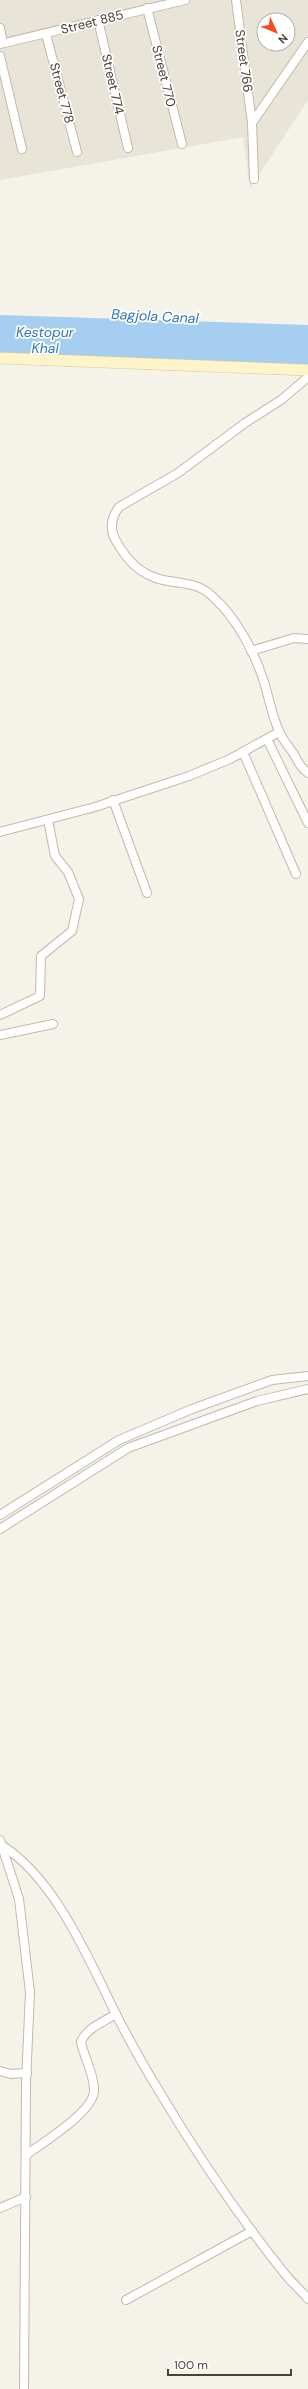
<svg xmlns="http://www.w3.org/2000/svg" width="308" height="2389" viewBox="0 0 308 2389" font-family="'DM Sans',sans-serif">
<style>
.residential{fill:#e8e4d7;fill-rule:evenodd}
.water{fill:#a6cef0}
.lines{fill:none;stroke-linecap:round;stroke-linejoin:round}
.street-casing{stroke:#c0baab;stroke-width:10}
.secondary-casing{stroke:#d4c799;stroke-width:12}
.street{stroke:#fff;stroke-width:8}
.secondary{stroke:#fef4c9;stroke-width:11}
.labels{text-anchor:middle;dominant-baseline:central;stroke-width:3.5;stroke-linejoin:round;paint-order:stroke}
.street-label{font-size:13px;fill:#484237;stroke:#fff}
.water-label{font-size:14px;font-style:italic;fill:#3076b5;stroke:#fff}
</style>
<rect width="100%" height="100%" fill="#f4f2e9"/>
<path class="residential" d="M0 0H308V100L250 188 243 137 0 180ZM264 20H288V44H264Z"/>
<polygon class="water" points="0,315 308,325 308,372 0,362"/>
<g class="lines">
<g class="street-casing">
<g id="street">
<polyline points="236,0 252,123"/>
<polyline points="147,8 182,144"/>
<polyline points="98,20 128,148"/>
<polyline points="0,28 3,43"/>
<polyline points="46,34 77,152"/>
<polyline points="0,44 185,0"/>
<polyline points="0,56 22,149"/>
<polyline points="254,179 252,123 308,42"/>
<path d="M308 377 281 400 245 423 178 473 119 507C111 518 109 529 116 541 127 560 140 575 163 580 182 584 198 582 213 597 236 617 255 653 264 682 269 698 272 716 279 731 282 739 289 747 294 754 298 762 301 768 308 773"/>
<polyline points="251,651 294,638 308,639"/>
<polyline points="267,739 308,823"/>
<polyline points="243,752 296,874"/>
<polyline points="113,800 147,893"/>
<polyline points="0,832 95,807 189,776 230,759 279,732"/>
<polyline points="0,1015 40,996 41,956 72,931 79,899 68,872 55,856 48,820"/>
<polyline points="0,1035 53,1024"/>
<polyline points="0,1515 119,1440 192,1409 272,1380 308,1376"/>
<polyline points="0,1529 128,1448 257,1401 308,1389"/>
<polyline points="0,1840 19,1899 30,1992 26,2083 24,2389"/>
<path d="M3 1846C54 1879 86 1953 112 2006 126 2035 142 2063 159 2091 196 2153 240 2218 285 2274 292 2283 301 2290 308 2299"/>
<polyline points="0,2071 11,2074 27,2073"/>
<path d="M26 2155C42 2143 95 2111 94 2090 94 2073 84 2058 81 2042 86 2028 104 2022 116 2014"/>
<polyline points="0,2208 26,2197"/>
<polyline points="126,2300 252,2231"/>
</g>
</g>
<g class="secondary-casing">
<polyline id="secondary" points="0,358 308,370"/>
</g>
<use href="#street" class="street"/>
<use href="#secondary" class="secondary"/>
</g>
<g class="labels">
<g class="street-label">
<text transform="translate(92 22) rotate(-14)">Street 885</text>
<text transform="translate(244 61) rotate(82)">Street 766</text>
<text transform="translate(164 76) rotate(76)">Street 770</text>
<text transform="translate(113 84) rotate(77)">Street 774</text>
<text transform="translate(62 93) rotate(75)">Street 778</text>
</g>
<g class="water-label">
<text transform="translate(155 316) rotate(3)">Bagjola Canal</text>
<text x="45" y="332">Kestopur<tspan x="45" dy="16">Khal</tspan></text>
</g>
</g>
<g transform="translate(276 32) rotate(134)"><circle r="19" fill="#ffffff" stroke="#b6b3af"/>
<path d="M0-3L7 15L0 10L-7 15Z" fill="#f9481c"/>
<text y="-6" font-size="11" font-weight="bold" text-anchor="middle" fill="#484237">N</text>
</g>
<path d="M168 2369v6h123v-6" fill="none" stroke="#484237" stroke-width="2"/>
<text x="174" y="2369" font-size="12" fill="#484237" stroke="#ffffff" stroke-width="3" paint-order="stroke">100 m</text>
</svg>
